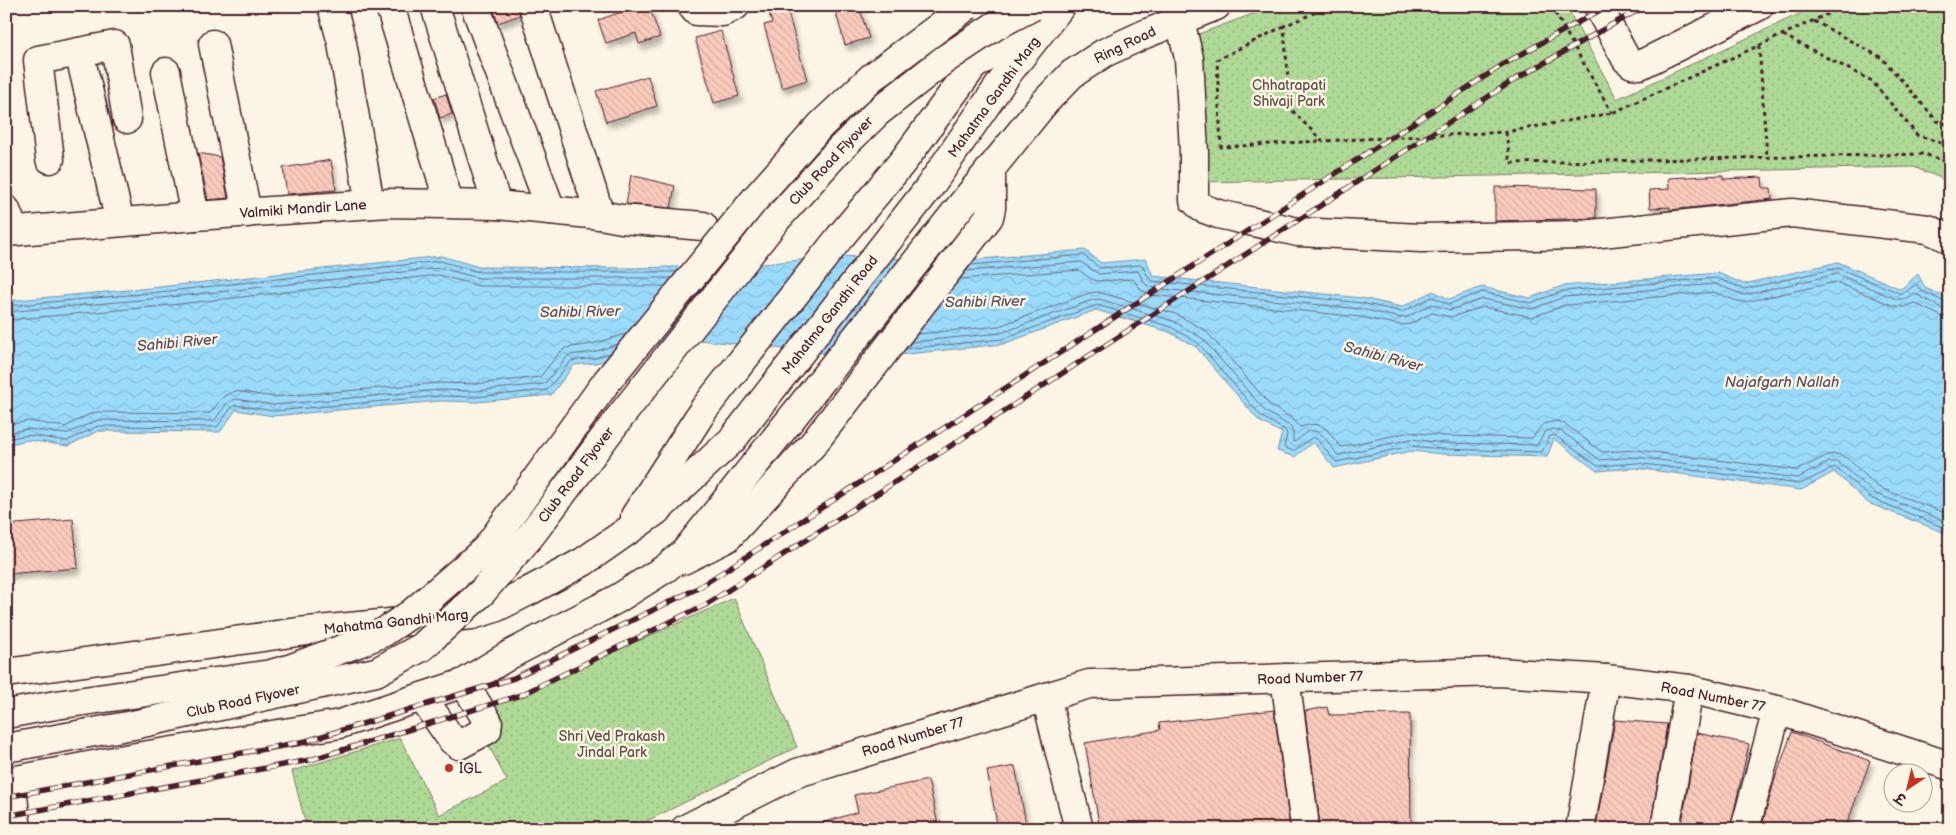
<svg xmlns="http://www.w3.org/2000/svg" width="1956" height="835" viewBox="0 0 1956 835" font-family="'Balsamiq Sans','Playpen Sans Deva',sans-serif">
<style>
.park{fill:url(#park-dots);stroke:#7c7c61}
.water{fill:url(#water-waves);stroke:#7a90a8}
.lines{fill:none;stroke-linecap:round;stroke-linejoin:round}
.shore{stroke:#6a6a7f;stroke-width:1}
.building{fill:url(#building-back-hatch);stroke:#4a1f2b;filter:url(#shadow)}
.minor-casing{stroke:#4a1f2b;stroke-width:31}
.major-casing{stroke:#4a1f2b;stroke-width:31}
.path{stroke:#4a1f2b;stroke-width:3;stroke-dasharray:4 4;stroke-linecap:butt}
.minor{stroke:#fcf5e5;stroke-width:28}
.major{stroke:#fcf5e5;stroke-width:28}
.rail-casing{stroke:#4a1f2b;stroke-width:5.5}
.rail{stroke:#fcf5e5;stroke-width:4;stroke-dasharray:11;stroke-linecap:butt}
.major-bridge-casing{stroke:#4a1f2b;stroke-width:31;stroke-linecap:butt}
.major-bridge{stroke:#fcf5e5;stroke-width:28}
.poi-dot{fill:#c8321e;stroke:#fcf5e5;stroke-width:2}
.labels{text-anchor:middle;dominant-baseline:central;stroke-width:5;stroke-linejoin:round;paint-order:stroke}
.street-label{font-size:14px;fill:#4a1f2b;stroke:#fcf5e5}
.park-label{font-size:14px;fill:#634e46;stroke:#fcf5e5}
.poi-label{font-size:14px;fill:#4a1f2b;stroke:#fcf5e5;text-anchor:start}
.water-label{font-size:15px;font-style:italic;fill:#5e4e5f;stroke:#fcf5e5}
</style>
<defs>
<pattern id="park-dots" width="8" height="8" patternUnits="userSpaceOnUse" patternTransform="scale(1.25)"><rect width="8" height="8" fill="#aed997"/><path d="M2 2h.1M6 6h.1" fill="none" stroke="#97ba82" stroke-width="1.8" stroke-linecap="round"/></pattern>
<pattern id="water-waves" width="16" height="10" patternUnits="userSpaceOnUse" patternTransform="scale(1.25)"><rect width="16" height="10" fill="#9adbfc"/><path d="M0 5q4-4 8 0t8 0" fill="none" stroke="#86bcd8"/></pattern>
<pattern id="building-back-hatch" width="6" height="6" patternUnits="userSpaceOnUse" patternTransform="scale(1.25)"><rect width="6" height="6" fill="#f9cbbd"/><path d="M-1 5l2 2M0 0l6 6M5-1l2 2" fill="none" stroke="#d7aea3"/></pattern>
<filter id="shadow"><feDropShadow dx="3" dy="5.5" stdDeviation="2.5" flood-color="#0004"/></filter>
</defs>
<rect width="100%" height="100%" fill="#fcf5e5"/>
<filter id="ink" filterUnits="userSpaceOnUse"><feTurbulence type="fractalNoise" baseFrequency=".02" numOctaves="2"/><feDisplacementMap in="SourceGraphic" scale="10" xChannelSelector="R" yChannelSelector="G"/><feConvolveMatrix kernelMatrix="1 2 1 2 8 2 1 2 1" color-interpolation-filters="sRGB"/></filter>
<g filter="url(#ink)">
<g class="park">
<polygon points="1274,6 1566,6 1617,99 1816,6 1950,6 1950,182 1914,167 1202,182 1196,35"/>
<polygon points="734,598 797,747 631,829 307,829 292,771 400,738 439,815 507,781 473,715"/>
</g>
<polygon class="water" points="1085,250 1101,263 1146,259 1153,276 1362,298 1402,307 1433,291 1449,299 1482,287 1530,298 1562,286 1718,273 1744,284 1838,262 1901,289 1918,274 1925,288 1950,299 1950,535 1868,503 1834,472 1801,490 1635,468 1597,471 1554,439 1547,457 1442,454 1411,451 1334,468 1313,442 1295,457 1277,451 1282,433 1259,421 1196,347 1169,332 1096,310 1003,344 870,358 699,340 655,344 596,363 574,365 551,395 477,402 440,401 273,416 236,410 220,432 98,431 68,446 28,440 6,445 6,301 150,288 441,256 479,267 629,268 753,265 837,256 958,261"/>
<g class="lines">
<g class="shore">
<polyline points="971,265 1083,255 1100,268 1142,265 1149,278 1153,281 1362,303 1402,312 1432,297 1449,304 1482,292 1531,303 1563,291 1716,278 1744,289 1838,268 1899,293 1904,293 1916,284 1923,292 1950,304"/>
<polyline points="966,271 1081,262 1099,274 1138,271 1145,284 1152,288 1361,309 1401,318 1407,317 1432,304 1450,310 1483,299 1532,309 1564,297 1715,284 1744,295 1837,274 1896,299 1905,299 1914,293 1943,309 1950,310"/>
<polyline points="960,279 1079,270 1091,279 1098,281 1133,279 1141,290 1151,295 1360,317 1401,325 1410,324 1432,313 1451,317 1483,307 1532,317 1566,305 1714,292 1737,301 1745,302 1836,282 1894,306 1904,307 1914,303 1941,316 1950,317"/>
<polyline points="6,306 151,293 440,261 479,272 676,272"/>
<polyline points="6,312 151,299 440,268 479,278 671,278"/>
<polyline points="6,320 152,307 439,275 479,286 665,286"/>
<path d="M917 334 999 326 1089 293 1098 292 1176 314 1206 331 1271 406 1292 418 1300 427C1326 419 1326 431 1341 447L1410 432 1444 436 1532 438 1543 424 1556 421 1565 424 1602 452 1637 450 1797 470 1828 455 1838 454 1847 458 1878 487 1950 515"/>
<path d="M911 342 1001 333 1092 300 1099 299 1173 321 1202 338 1266 412 1290 426 1293 432V442C1298 441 1301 437 1305 433 1320 423 1330 447 1338 455L1411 439 1443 443 1537 445 1545 432 1553 429 1561 431 1600 460 1636 457 1798 478 1829 462H1838L1874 493 1950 523"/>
<polyline points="905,349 1002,339 1097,305 1171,327 1198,343 1262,417 1285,430 1287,434 1284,447 1293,451 1313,437 1317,439 1336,462 1411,446 1443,449 1542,452 1549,437 1554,435 1598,466 1636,463 1800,484 1835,467 1871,498 1950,530"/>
<polyline points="6,425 28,421 65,427 90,414 97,412 210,413 224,396 235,391 274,397 438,383 476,384 540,377 559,353 566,348 592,344 626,334"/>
<polyline points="6,433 28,429 66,434 98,420 214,421 228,402 236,399 273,405 439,390 476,391 544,384 569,355 594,352 618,344"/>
<polyline points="6,439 28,435 67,441 98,426 217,427 232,407 236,405 273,411 440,396 476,397 547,390 571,361 595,358 610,353"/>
</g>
</g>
<g class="building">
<polygon points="492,6 518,6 520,15 498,23"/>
<polygon points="639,6 649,6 660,37 639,44 636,33 606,43 598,20"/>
<polygon points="777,6 786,6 807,80 782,88 764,25 772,23 768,9"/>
<polygon points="834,6 859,6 869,38 845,45"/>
<polygon points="721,31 739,96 714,103 695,38"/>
<polygon points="648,76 657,106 606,122 596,91"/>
<polygon points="446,94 452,114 440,118 434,98"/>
<polygon points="198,153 220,157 228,198 208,200"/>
<polygon points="331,160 336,190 287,194 283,168"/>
<polygon points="631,175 675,186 671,208 626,204"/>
<polygon points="1723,175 1723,179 1762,177 1763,188 1771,188 1772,199 1670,210 1670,207 1650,208 1649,190 1669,189 1668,178"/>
<polygon points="1495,187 1596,189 1596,218 1495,221"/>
<polygon points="73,519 78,568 6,574 6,525"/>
<polygon points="1327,707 1329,715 1410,714 1411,829 1316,829 1319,824 1319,817 1305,711"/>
<polygon points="1274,710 1289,821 1292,829 1100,829 1085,743 1160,730 1159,723"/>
<polygon points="1615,720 1667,724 1650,829 1603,829 1596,827"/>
<polygon points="1792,732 1870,761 1845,829 1761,829 1775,779"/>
<polygon points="1697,733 1749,744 1730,829 1681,829"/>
<polygon points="1015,766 1027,829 998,829 987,771"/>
<polygon points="928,780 939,829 816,829 815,825 858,812 854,795"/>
</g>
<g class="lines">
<g class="minor-casing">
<g id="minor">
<polyline points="332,6 342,43 370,204"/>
<polyline points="390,6 449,203"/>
<polyline points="435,6 497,205"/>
<polyline points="475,6 551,210"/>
<polyline points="533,6 600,215"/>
<polyline points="692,6 696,11 723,12 735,6"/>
<polyline points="1598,6 1626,59 1632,64 1640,65 1759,6"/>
<polyline points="1180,21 1189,58 1194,152 1194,200 1202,208 1218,214 1298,232 1421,238 1582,235 1792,213 1928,229 1950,239"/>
<polyline points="213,44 247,213"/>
<polyline points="79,52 120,222"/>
<polyline points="166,72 195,216"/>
<polyline points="50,159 38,60 115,45 127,119"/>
<polyline points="6,210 14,231"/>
<polyline points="6,232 195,216 389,203 497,205 600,215 622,219 703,226"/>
<polyline points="1285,678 1304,819"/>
<polyline points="422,697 452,740 459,745 487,730 488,722 464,683"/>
<polyline points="1046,697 1079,829"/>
<polyline points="11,781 17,829"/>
<polyline points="685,829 797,773 1089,684 1499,672 1606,679 1689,689 1777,710 1950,766"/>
<polyline points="1580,829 1606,679"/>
<polyline points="1665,829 1689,689"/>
<polyline points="1745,829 1777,710"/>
</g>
</g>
<g class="major-casing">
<g id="major">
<polyline points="635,516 704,409 840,237 904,160 973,66 1039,24"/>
<polyline points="683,560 727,538 813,444 989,217 991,208 991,168"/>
<polyline points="6,673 298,632 472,615 495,608 529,591 583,562 656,511 732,440 928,189 1008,73 1061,6"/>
<polyline points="6,748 133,725"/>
<polyline points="6,782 130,758 340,724 464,683 511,654 617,599 666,568 685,552 955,213 1045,102 1072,74 1104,53 1145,34 1216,6"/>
</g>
</g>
<g class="path">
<polyline points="1330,6 1284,26 1290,108 1322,141 1506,132 1612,113 1845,6"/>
<polyline points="1551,6 1612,113"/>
<polyline points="1814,21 1882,58 1937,121 1950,125"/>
<polyline points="1284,26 1217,60 1221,147 1321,141"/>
<polyline points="1783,35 1872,81 1917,135 1950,146"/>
<polyline points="1759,46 1767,157"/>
<polyline points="1506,132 1510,163 1925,154 1950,164"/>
</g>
<use href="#minor" class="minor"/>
<use href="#major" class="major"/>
<g class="rail-casing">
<g id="rail">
<polyline points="6,797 306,741 514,678 698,588 1504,64 1607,6"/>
<polyline points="6,816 310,760 521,695 707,604 1514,80 1645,6"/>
</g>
</g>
<use href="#rail" class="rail"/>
<g class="major-bridge-casing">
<g id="major-bridge">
<polyline points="6,714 56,705 271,674 289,669 358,643 384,632 412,613 486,549 607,381 756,198 821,125 871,78 967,6"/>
<polyline points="133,725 376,672 422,647 482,592 531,535 620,417 776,220 838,151 878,112 944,60 995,26 1033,6"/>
</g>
</g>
<use href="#major-bridge" class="major-bridge"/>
</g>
</g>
<circle class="poi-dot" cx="449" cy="768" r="5"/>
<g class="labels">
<g class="street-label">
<text transform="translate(1125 45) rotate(-26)">Ring Road</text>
<text transform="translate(994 97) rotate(-54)">Mahatma Gandhi Marg</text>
<text transform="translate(831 161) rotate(-47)">Club Road Flyover</text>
<text transform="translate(303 209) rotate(-4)">Valmiki Mandir Lane</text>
<text transform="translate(830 315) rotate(-52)">Mahatma Gandhi Road</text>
<text transform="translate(576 475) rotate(-53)">Club Road Flyover</text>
<text transform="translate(396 622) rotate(-6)">Mahatma Gandhi Marg</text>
<text transform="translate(1310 678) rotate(-2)">Road Number 77</text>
<text transform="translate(1713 697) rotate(11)">Road Number 77</text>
<text transform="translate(243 701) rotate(-12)">Club Road Flyover</text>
<text transform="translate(913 737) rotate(-17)">Road Number 77</text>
</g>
<g class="park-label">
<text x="1289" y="85">Chhatrapati<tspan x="1289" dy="16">Shivaji Park</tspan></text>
<text x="612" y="736">Shri Ved Prakash<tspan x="612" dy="16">Jindal Park</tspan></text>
</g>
<g class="poi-label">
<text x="459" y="768">IGL</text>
</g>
<g class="water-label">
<text transform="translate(985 302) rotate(-1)">Sahibi River</text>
<text transform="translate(580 312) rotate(-1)">Sahibi River</text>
<text transform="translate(177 343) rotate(-5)">Sahibi River</text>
<text transform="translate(1383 357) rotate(15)">Sahibi River</text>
<text x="1782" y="382">Najafgarh Nallah</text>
</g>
</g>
<rect width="1956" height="835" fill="none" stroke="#fcf5e5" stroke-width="25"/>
<rect x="12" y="12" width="1931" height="810" fill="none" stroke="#4a1f2b" stroke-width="2" filter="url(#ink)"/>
<g transform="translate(1908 788) rotate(215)"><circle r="24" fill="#fcf5e5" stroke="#b59f9b"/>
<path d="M0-4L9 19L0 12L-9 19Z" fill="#c8321e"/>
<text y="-8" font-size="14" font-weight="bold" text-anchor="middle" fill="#4a1f2b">उ</text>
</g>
</svg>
